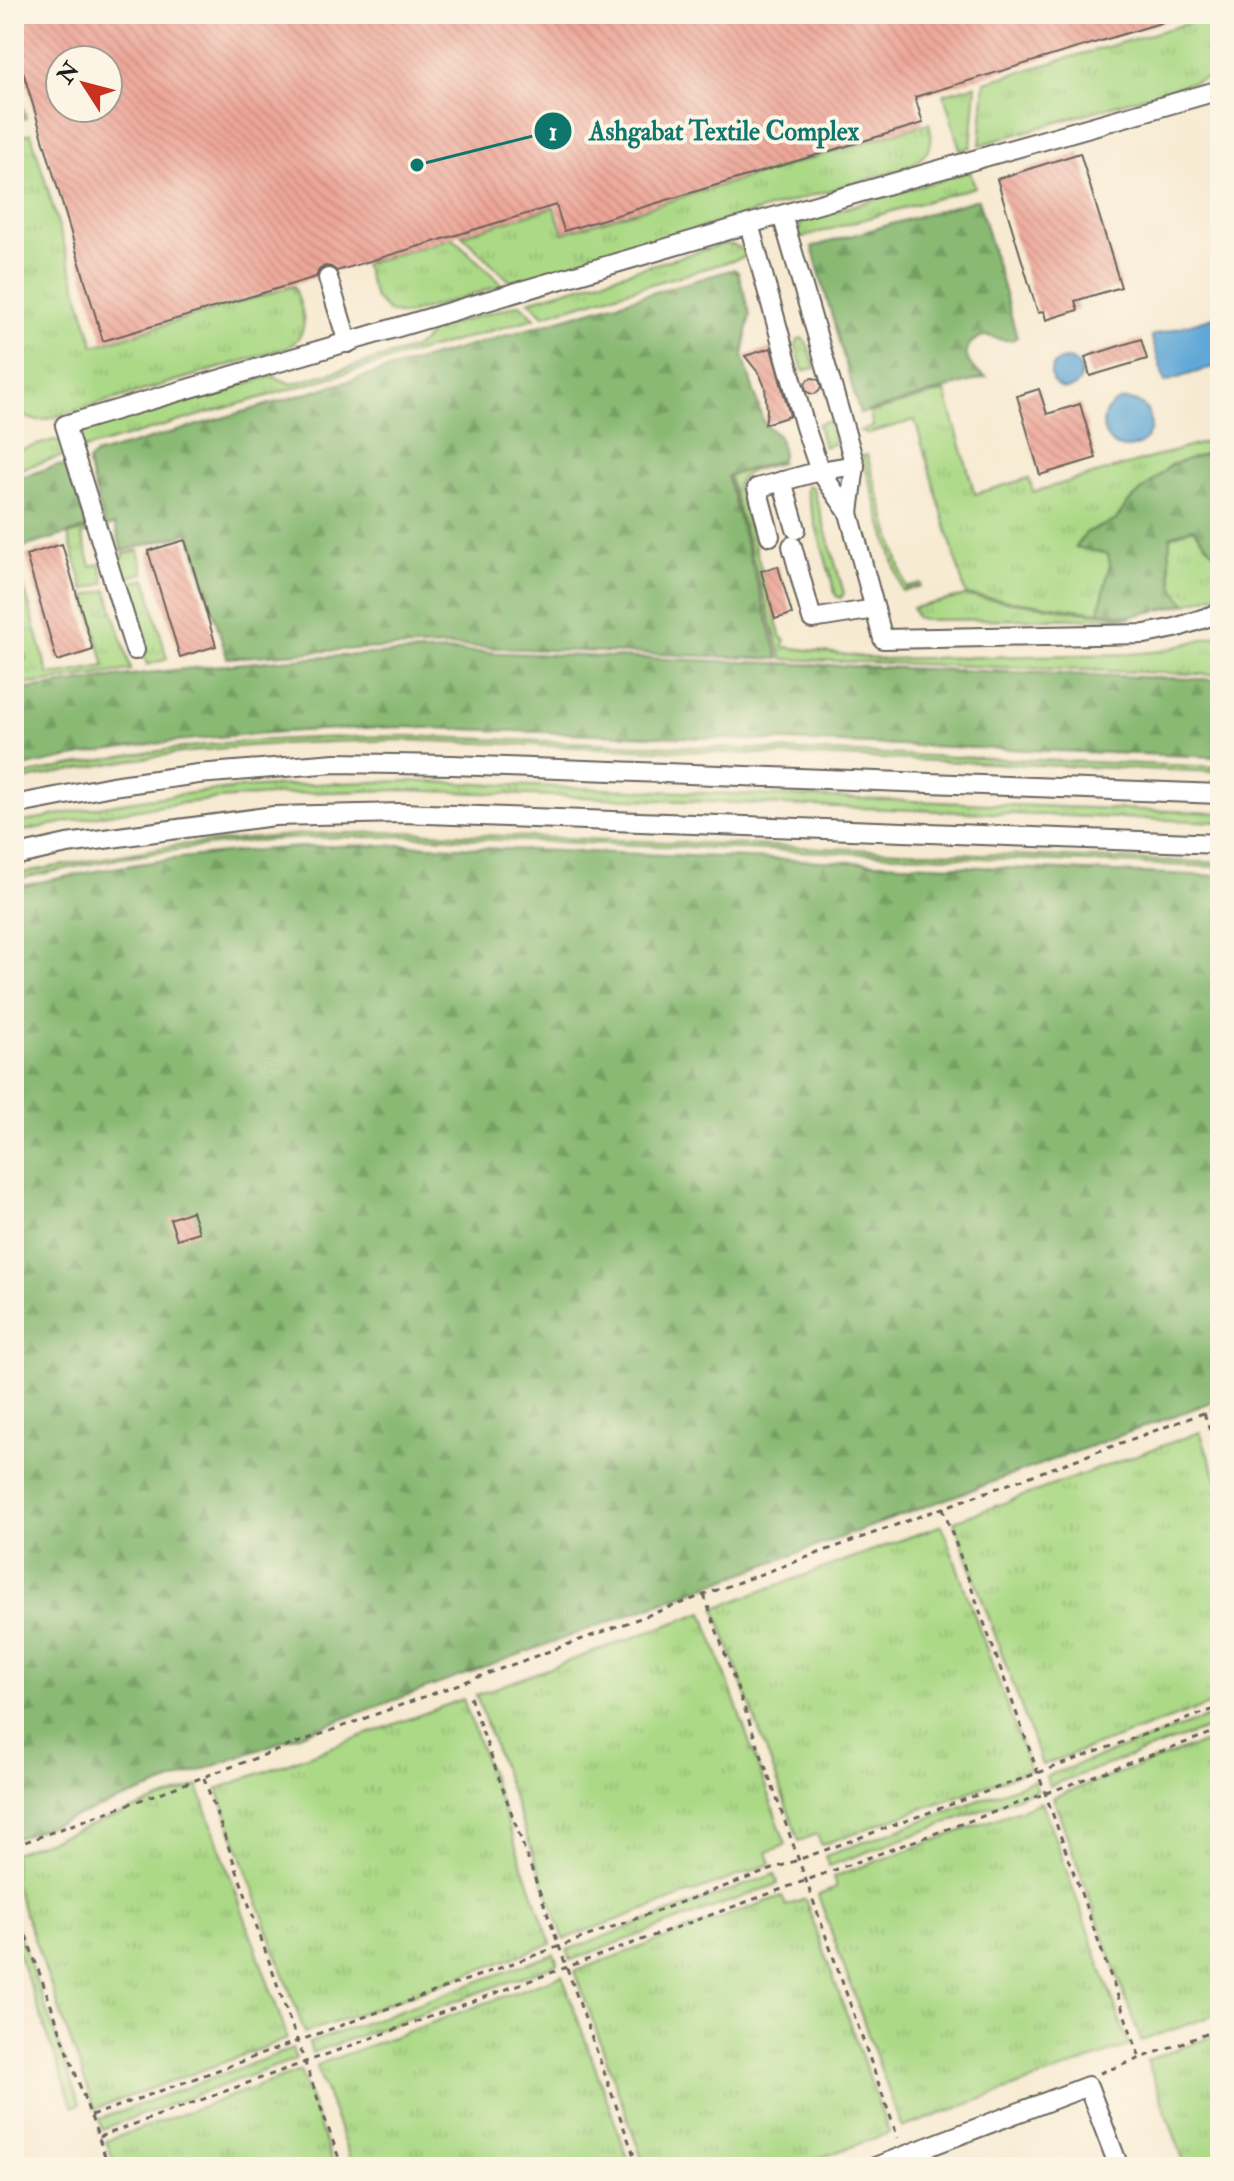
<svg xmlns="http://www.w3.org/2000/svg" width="1234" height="2181" viewBox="0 0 1234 2181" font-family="'IM FELL Double Pica',serif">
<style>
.grass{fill:url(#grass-tufts);stroke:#647a51;stroke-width:2}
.forest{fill:url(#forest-firs);stroke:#526a48;stroke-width:2}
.water{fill:#60a8d7;stroke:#3e627a;stroke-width:2}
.building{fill:url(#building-back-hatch);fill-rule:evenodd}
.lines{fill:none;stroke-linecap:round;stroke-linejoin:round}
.minor-casing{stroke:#69645c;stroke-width:22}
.path{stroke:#69645c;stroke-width:3;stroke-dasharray:6 6;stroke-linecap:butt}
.minor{stroke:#fff;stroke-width:18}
.leader{fill:none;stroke:#0f766e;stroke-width:3}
.callout-dot{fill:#0f766e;stroke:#fcf5e5;stroke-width:3}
.mark-label{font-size:24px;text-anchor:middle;font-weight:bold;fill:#fff}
.callout-label{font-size:26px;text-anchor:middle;font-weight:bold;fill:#0f766e;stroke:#fcf5e5;stroke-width:8;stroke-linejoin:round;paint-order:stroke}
</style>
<defs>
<pattern id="grass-tufts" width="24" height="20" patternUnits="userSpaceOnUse" patternTransform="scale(2)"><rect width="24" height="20" fill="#acd986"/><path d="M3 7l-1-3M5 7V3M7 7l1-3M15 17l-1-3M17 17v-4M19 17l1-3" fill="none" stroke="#93ba73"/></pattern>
<pattern id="forest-firs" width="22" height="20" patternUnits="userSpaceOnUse" patternTransform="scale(2)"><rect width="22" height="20" fill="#89b973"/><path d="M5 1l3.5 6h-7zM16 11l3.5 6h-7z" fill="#769e63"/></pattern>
<pattern id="building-back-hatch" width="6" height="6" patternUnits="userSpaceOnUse" patternTransform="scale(2)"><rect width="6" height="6" fill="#eca597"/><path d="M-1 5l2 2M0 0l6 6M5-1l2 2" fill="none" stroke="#ca8d82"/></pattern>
</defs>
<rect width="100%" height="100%" fill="#fcf5e5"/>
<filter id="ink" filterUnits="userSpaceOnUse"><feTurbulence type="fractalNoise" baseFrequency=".0125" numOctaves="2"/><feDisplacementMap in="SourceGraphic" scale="16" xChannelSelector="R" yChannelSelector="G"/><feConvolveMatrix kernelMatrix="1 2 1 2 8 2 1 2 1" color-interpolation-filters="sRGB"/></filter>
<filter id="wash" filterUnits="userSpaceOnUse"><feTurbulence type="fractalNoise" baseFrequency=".006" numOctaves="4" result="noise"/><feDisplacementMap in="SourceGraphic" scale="32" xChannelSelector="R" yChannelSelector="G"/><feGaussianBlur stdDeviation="1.8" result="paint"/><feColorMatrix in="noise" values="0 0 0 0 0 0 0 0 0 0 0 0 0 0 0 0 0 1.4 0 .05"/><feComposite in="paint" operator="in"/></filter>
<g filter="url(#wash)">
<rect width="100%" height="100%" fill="#f7ead2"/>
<g class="grass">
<polygon points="1220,14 1220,74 980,145 985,82"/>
<polygon points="14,77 26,118 14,121"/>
<polygon points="976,85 971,147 960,150 944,94"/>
<path d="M929 123C936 145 928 154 910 167L512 283 462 235 554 207 563 233Z"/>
<path d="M31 133 94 346 294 286C302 310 314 331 287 348L44 420H34L14 412V138Z"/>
<polygon points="970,171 975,187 800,238 798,227 805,220"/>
<polygon points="453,238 503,285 406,315 398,314 388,311 375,298 364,264"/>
<path d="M724 244C733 244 743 247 745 257L544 315 529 301Z"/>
<path d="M520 304 535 318 81 450C78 441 76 436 85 430L272 376 292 384 412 349 422 343 434 329Z"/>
<polygon points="802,338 807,343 815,368 803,371 796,346 798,339"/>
<polygon points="945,391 975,494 1029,478 1033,492 1220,438 1220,449 1171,465 1127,504 1115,521 1087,532 1076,547 1109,554 1110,565 1099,612 966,595 915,420 866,434 860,431 873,427 870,413"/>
<polygon points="829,421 835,443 824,447 818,424"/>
<polygon points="54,440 66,444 69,454 14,471 14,452"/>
<polygon points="867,455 906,587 920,583 921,586 902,591 862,456"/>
<path d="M780 461 781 463C765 468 743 469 737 485L781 638 785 640 783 645 785 647 880 659 1130 654 1162 651 1220 634V675L782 659 729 476Z"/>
<polygon points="808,485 813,488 844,593 841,598 836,596 806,490"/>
<path d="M1193 528 1220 560V593L1187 604C1167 590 1170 559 1170 537Z"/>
<polygon points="90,529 90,532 82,535 91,566 100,564 105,583 84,590 68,535"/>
<polygon points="14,550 48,674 59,674 105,666 86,596 107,590 131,670 14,686 14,663 26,659 14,623"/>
<polygon points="138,550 144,573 121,579 116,560 124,557 123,554"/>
<polygon points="146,579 167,659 147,665 122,585"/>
<polygon points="965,596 1131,618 925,620 916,617 912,608"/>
<path d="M404 736 1220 767V772L404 740C345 742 285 742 226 748 155 755 84 767 14 782V777C84 762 155 750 226 743 285 738 345 737 404 736Z"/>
<path d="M404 781 1220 813V822L404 790C346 791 289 793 232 798 158 804 86 817 14 833V824C86 808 158 795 232 789 289 784 346 783 404 781Z"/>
<path d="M403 832 1220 863V867L403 836C371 837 338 837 305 838 207 842 109 858 14 880V875L35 870 178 845 304 834Z"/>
<polygon points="1200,1432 1220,1487 1220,1701 1042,1765 954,1521"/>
<polygon points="942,1525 1030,1770 821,1845 817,1834 799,1841 715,1608"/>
<polygon points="703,1612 786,1845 767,1852 771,1864 564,1939 476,1695"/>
<polygon points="463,1699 551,1944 305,2033 217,1789"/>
<polygon points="1220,1713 1220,1724 1049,1786 1046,1776"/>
<polygon points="1220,1737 1220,2013 1141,2041 1053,1797"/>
<polygon points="1034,1780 1037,1790 829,1866 825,1856"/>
<polygon points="198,1786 288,2039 95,2109 14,1883 14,1853"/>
<polygon points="1042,1802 1129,2046 902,2128 818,1895 836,1888 833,1877"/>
<polygon points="775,1874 778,1884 571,1960 567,1950"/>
<polygon points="782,1896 786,1906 805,1899 889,2133 795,2167 645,2167 575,1971"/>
<polygon points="14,1920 80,2104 73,2107 14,1941"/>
<polygon points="554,1954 558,1964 312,2053 309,2043"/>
<polygon points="562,1975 631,2167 353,2167 316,2065"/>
<polygon points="1220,2034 1220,2167 1186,2167 1147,2060"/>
<polygon points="292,2049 296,2059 102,2129 99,2119"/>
<polygon points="300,2071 334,2167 116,2167 106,2141"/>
</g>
<g class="forest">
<path d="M978 199 1017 337C1006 345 996 336 984 336 958 344 964 367 986 377L860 414 812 247Z"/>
<polygon points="734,269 738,272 750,314 743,356 764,424 778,435 783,453 780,460 727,476 779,659 451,646 354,649 227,658 190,533 122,551 115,525 105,527 88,464 88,461 95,455"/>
<path d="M1220 449V560L1193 528 1170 536C1169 558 1167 590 1187 604L1132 616 1099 612 1110 565 1108 554 1076 547 1087 532 1115 521 1127 504 1171 465Z"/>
<polygon points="59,465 66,468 72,475 87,528 14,550 14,479"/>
<path d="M452 651 1220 680V757L405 727C271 730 145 739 14 769V691C159 669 305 655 452 651Z"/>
<path d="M403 845 1220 876V1399L14 1839V888C109 866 207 852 305 847 338 845 371 846 403 845Z"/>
</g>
<g class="water">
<polygon points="1220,315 1220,365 1165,382 1151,336"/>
<circle cx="1066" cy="374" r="15"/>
<circle cx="1127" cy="424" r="24"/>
</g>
<g id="blocks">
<g class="building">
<path d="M14 14H1176L1177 18 915 97 923 123 564 231 556 205 337 271 331 267 325 266 319 270 316 277 103 341 14 41ZM60 60H108V108H60Z"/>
<polygon points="1080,153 1121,287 1075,301 1078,310 1046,320 1044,311 1038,313 997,179"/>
<polygon points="1141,339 1147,359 1090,376 1085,357"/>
<polygon points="771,348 790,416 765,424 767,411 765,387 760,375 745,356"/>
<circle cx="813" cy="386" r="8"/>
<polygon points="1039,389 1047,414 1080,404 1096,458 1040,475 1017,396"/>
<polygon points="185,540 216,646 180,657 148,551"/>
<polygon points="62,544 93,650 57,661 26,555"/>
<polygon points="778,566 792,614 775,619 761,571"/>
<polygon points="192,1211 199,1232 177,1239 170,1219"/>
</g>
</g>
</g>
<g filter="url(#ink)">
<use href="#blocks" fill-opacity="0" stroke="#69645c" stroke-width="2"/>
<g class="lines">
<g class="minor-casing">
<g id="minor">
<polyline points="782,215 855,465 849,513"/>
<polyline points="749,224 805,427 820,471 849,513 883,639 1145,634 1175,628 1220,613"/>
<polyline points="328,278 348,343"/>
<polyline points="782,481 796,529"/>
<polyline points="770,536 757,488 820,471 855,465"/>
<polyline points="792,546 812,619 875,609"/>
<polyline points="135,650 65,425 749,224 1220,90"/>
<polyline points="14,805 112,786 198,774 335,763 452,765 1220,794"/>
<polyline points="14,856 67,844 274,816 402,813 1220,844"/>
<polyline points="875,2167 1088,2086 1119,2167"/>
</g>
</g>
<g class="path">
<polyline points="1204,1413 1220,1458"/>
<polyline points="943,1508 1140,2058"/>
<polyline points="704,1595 898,2138"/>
<polyline points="470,1697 638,2167"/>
<polyline points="204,1778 342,2167"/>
<polyline points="14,1846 1220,1407"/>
<polyline points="14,1902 109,2167"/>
<polyline points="1100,2073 1220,2029"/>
<polyline points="91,2116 1220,1707"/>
<polyline points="99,2137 1220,1730"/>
<polyline points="841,2167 860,2160"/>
</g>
<use href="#minor" class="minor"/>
</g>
</g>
<path class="leader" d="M417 165L553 131"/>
<g class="callout-dot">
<circle cx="417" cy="165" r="8"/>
<circle cx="553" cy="131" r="20"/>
</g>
<g class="mark-label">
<text x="553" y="140">1</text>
</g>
<g class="callout-label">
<text x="724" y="140">Ashgabat Textile Complex</text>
</g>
<rect width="1234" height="2181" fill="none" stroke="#fcf5e5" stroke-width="48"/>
<g transform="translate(84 84) rotate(306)"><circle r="38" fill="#fcf5e5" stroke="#a29e95" stroke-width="2"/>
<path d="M0-6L14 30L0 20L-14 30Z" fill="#c8321e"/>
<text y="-12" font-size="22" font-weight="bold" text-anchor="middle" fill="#1c1c1c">N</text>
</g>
</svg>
